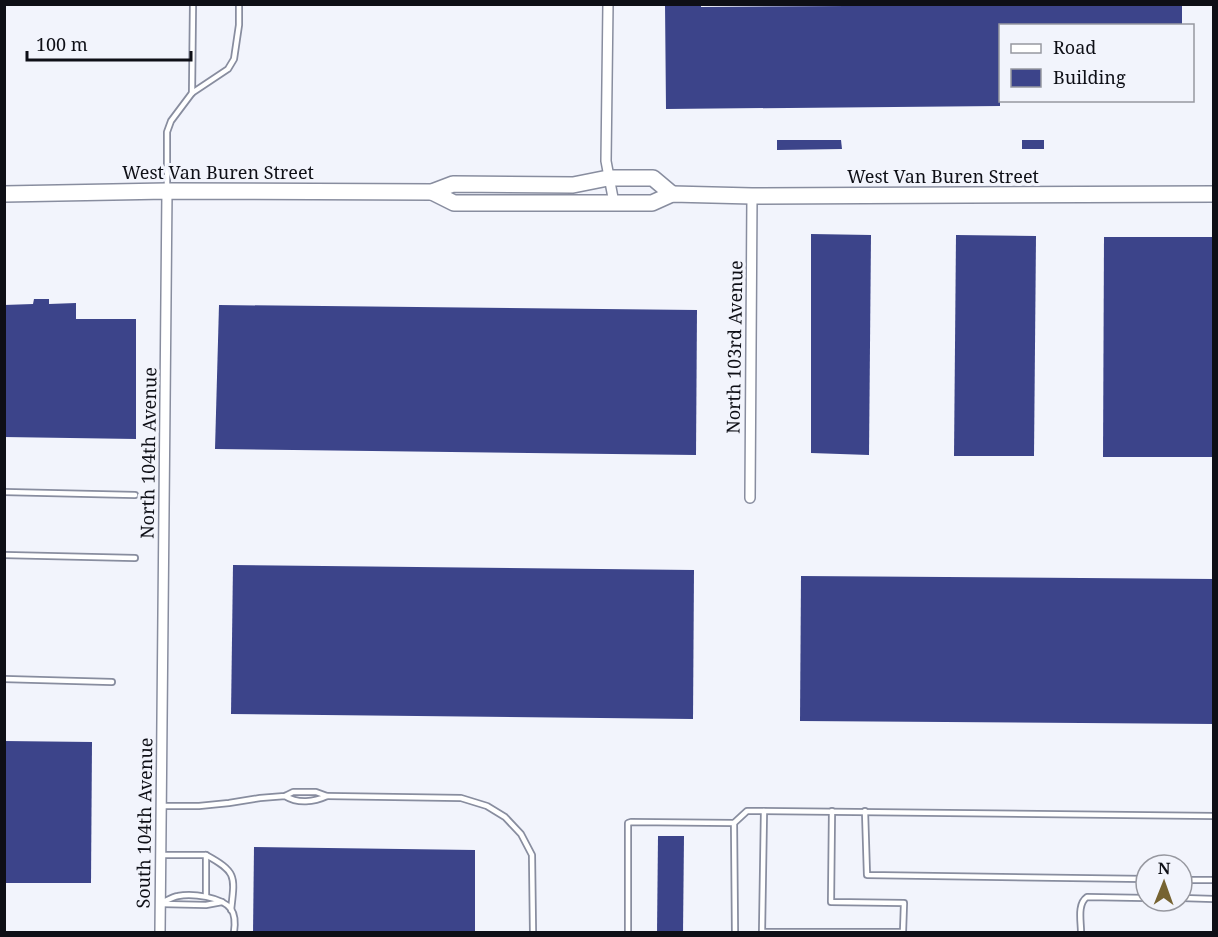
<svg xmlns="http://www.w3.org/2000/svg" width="1218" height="937" viewBox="0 0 1218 937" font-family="'Noto Serif',serif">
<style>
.building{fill:#3c448a}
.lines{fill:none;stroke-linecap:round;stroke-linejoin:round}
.lane-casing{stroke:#888d9f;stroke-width:8}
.street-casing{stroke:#888d9f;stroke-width:12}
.primary-casing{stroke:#888d9f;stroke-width:18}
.lane{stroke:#fff;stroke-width:4.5}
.street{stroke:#fff;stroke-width:9}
.primary{stroke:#fff;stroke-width:15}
.labels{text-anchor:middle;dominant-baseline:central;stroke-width:6;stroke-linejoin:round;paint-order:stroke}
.street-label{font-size:18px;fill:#0e0f16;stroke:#f2f4fc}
</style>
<rect width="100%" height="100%" fill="#f2f4fc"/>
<g class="building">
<polygon points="665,4 701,4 701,7 1182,4 1182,26 1000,26 1000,106 666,109"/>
<polygon points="777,140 841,140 842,149 777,150"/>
<rect x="1022" y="140" width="22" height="9"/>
<polygon points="811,234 871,235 869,455 811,453"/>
<polygon points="956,235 1036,236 1034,456 954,456"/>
<polygon points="1104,237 1214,237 1213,457 1103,457"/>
<polygon points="34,299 49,299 49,304 76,303 76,319 136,319 136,439 4,437 4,305 33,304"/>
<polygon points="219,305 697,310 696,455 215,449"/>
<polygon points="233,565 694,570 693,719 231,714"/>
<polygon points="801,576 1214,579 1214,724 800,721"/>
<polygon points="4,741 92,742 91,883 4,883"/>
<polygon points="658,836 684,836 683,933 657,933"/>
<polygon points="254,847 475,850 475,933 253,933"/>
</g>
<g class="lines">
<g class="lane-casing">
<g id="lane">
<polyline points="192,93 193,4"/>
<polyline points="167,188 167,132 171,121 192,93 228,69 234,59 239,25 239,4"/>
<polyline points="4,492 135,495"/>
<polyline points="4,555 135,558"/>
<polyline points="4,679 112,682"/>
<polyline points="327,796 461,798 487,806 505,817 521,834 532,855 533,932"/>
<path d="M161 806H199L229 803 260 798 285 796 293 792H316L327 796C314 802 298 804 285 796"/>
<polyline points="764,811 762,932 903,932 904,903 831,902 832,811"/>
<polyline points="865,811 867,875 1146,879"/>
<polyline points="734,823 747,811 757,811 1214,816"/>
<polyline points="160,855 206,855 206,896"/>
<path d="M206 855C237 872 235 876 231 910"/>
<polyline points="1182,880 1214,880"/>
<polyline points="1182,898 1214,899"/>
<path d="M161 903C166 901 172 897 178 896 192 893 222 897 231 909 236 916 235 925 234 932"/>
<polyline points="162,904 206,905 222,902"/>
<polyline points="628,932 628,823 631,822 734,823 735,932"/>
<path d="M1081 932C1081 921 1077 904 1087 897L1146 898"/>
</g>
</g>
<g class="street-casing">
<g id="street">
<polyline points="608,4 606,161 614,203"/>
<polyline points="750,498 752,196"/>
<polyline points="160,932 167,191"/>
</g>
</g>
<g class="primary-casing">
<g id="primary">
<polyline points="432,192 454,203 652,203 672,194 752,196 1214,194"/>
<polyline points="4,194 167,191 432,192 453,184 573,185 608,178 653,178 672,194"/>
</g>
</g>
<use href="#lane" class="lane"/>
<use href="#street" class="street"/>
<use href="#primary" class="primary"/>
</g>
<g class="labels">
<g class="street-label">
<text x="218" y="172">West Van Buren Street</text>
<text x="943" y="176">West Van Buren Street</text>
<text transform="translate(734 347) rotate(-89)">North 103rd Avenue</text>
<text transform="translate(148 453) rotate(-89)">North 104th Avenue</text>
<text transform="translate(144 823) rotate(-89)">South 104th Avenue</text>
</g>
</g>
<rect width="1218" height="937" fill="none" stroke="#0e0f16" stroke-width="12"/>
<rect x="999" y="24" width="195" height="78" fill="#f2f4fc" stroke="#9798a0" stroke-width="1.5"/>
<rect x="1011" y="44" width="30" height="9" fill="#ffffff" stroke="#9798a0" stroke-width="1.5"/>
<text x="1053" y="54" font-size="18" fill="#0e0f16">Road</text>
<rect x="1011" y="69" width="30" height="18" fill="#3c448a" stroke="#9798a0" stroke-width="1.5"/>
<text x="1053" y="84" font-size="18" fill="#0e0f16">Building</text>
<g transform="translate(1164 883) rotate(1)"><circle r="28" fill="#f2f4fc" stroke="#9798a0" stroke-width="1.5"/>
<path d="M0-4.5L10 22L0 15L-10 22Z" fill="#766331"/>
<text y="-9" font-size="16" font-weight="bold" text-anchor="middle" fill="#0e0f16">N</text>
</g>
<path d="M27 51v9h164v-9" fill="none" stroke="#0e0f16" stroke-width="3"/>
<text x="36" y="51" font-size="18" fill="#0e0f16" stroke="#f2f4fc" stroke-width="4.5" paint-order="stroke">100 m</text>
</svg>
